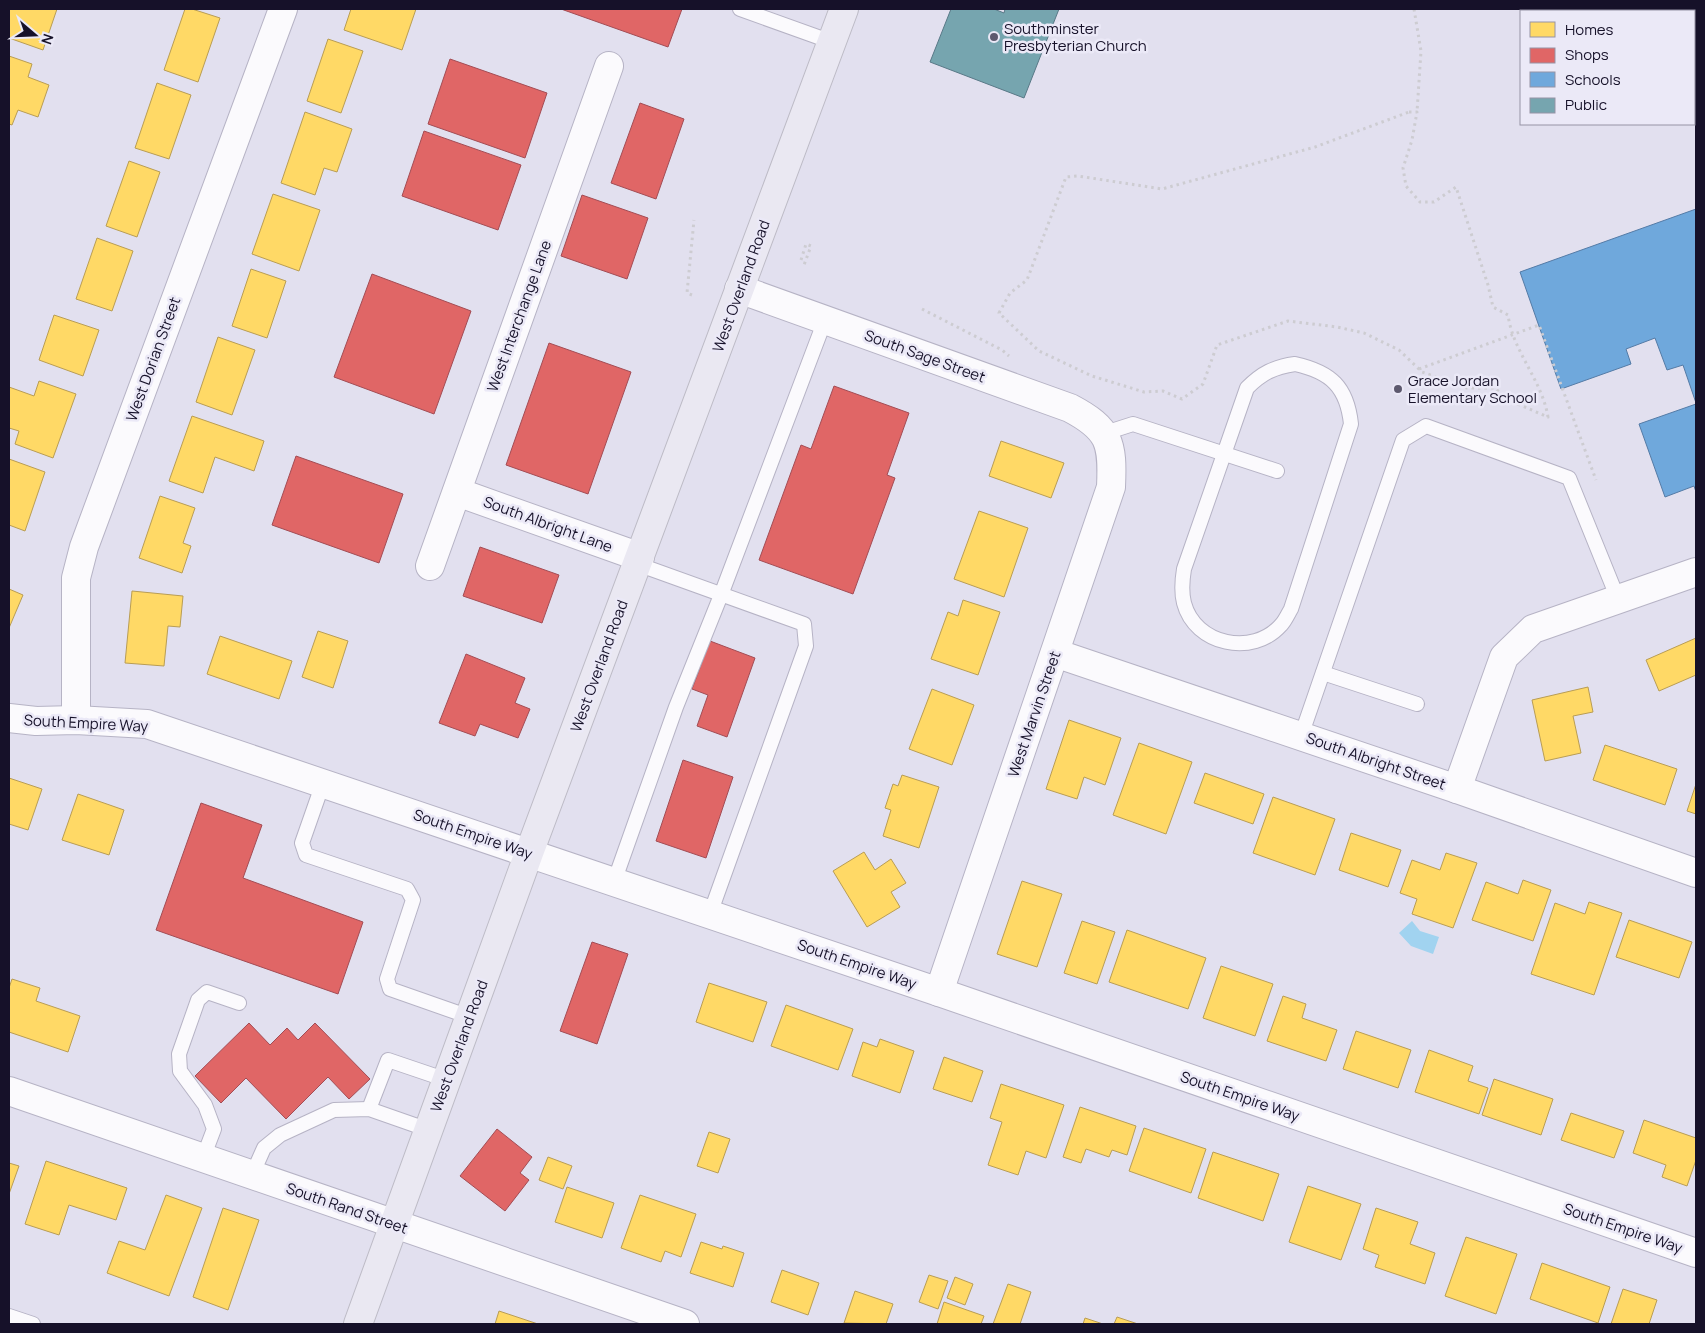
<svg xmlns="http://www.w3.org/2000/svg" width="1705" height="1333" viewBox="0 0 1705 1333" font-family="Manrope,sans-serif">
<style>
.water{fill:#a1d3f0}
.homes{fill:#ffd966;stroke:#b99d54}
.shops{fill:#e06666;stroke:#a34c54}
.schools{fill:#6fa8dc;stroke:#547ba6}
.public{fill:#76a5af;stroke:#597987}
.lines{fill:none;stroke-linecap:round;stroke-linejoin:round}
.service-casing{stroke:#b6b3c5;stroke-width:16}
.minor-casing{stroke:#b6b3c5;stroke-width:30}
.primary-casing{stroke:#bdbbc6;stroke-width:30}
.path{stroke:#cdccd1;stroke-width:3;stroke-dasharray:2.5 4;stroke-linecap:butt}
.service{stroke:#fbfafd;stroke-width:14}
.minor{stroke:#fbfafd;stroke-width:28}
.primary{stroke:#eae8f2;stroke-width:28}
.poi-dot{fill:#5d596e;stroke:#ebe9f7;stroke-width:2}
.labels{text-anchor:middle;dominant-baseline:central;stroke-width:5;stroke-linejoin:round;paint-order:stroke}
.poi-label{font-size:15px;fill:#161129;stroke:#ebe9f7;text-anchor:start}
.street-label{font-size:15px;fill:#161129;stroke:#ebe9f7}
</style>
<rect width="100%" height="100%" fill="#e2e0ef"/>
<polygon class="water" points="1412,921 1420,931 1439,937 1433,954 1411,946 1399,933"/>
<g class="homes">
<polygon points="9,9 57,9 43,50 9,38"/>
<polygon points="185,9 192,9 220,18 198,82 164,70"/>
<polygon points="351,9 416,9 402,50 344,30"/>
<polygon points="328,39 363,51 341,113 307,101"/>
<polygon points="9,56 32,64 28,77 49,85 38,117 18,110 12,125 9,124"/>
<polygon points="157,83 191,95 169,159 135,148"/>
<polygon points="305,112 352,129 337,172 324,168 315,195 281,183"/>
<polygon points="129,161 160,172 137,237 106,226"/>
<polygon points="273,194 320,210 299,271 252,254"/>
<polygon points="97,238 133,251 112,311 76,299"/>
<polygon points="251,269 286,281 267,338 232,326"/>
<polygon points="54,315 99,330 83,376 39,360"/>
<polygon points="218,337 255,350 232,415 196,402"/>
<polygon points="39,381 76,394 53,458 15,444 19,431 9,428 9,387 34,396"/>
<polygon points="192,416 264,441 254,471 215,457 203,493 169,481"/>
<polygon points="1001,441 1064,463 1051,498 989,476"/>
<polygon points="9,459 45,472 25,531 9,525"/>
<polygon points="160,496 195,508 183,543 191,546 182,573 139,558"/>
<polygon points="979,511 1028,528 1004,597 954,579"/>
<polygon points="9,589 23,595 9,628"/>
<polygon points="132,591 183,596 180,627 168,626 164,666 125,663"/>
<polygon points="963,600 1000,612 978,675 931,659 948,612 958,616"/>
<polygon points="318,631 348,641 333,688 302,677"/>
<polygon points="220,636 292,661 279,699 207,674"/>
<polygon points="1696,638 1696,675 1659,691 1646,660"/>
<polygon points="1588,687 1593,712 1573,716 1581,753 1545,761 1532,700"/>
<polygon points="932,689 974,705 952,765 909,749"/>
<polygon points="1069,720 1121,738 1105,785 1084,777 1077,799 1046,789"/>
<polygon points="1139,743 1192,762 1166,834 1113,815"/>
<polygon points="1605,745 1677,769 1665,805 1593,780"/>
<polygon points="1205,773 1264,794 1253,824 1194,803"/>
<polygon points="902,775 939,787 919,848 883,836 891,810 885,808 893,784 898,786"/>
<polygon points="9,778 42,789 28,830 9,824"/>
<polygon points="1696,784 1696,814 1687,811"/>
<polygon points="78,794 124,810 109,855 62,840"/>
<polygon points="1273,797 1335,819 1315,875 1253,853"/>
<polygon points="1351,833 1401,850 1388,887 1339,870"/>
<polygon points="864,852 875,870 891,859 906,883 891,892 900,907 867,927 833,871"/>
<polygon points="1446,853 1477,863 1453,928 1412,914 1417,899 1400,893 1412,860 1440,870"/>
<polygon points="1523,880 1551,890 1533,941 1472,920 1486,882 1518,894"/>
<polygon points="1022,881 1062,894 1037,967 997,954"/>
<polygon points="1589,902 1622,913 1594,995 1531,974 1555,903 1585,914"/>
<polygon points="1629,920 1692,942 1679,978 1616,957"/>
<polygon points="1082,921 1115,932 1097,984 1064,973"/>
<polygon points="1127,930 1206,958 1188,1009 1109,982"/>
<polygon points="1221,966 1273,984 1255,1036 1203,1018"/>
<polygon points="12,979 40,988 36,1001 80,1016 68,1052 9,1032 9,988"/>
<polygon points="709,983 767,1002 753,1042 696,1022"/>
<polygon points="1283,996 1306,1004 1302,1018 1337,1030 1326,1061 1267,1041"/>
<polygon points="786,1005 853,1029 838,1070 771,1046"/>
<polygon points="1356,1031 1411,1050 1398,1088 1343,1069"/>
<polygon points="880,1039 914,1051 900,1093 852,1076 863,1042 877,1047"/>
<polygon points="1429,1050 1473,1066 1468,1081 1488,1088 1479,1114 1415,1092"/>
<polygon points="944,1057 983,1071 972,1102 933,1089"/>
<polygon points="1494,1079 1553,1099 1541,1135 1482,1115"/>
<polygon points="1001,1084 1064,1105 1046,1158 1026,1151 1018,1175 988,1165 1002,1122 990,1118"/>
<polygon points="1080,1107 1136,1126 1127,1155 1112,1150 1109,1157 1086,1149 1081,1163 1063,1157"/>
<polygon points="1571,1113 1624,1131 1614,1158 1561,1140"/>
<polygon points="1644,1120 1696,1138 1696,1160 1687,1186 1662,1177 1666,1165 1633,1153"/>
<polygon points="1144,1128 1206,1149 1191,1193 1129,1171"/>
<polygon points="709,1132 730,1139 718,1173 697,1166"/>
<polygon points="1213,1152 1279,1174 1263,1221 1198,1198"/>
<polygon points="548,1157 572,1166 563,1189 539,1180"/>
<polygon points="46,1161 127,1188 116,1220 69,1205 59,1235 25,1224"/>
<polygon points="9,1163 19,1166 9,1194"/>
<polygon points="1308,1186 1361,1204 1341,1260 1289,1242"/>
<polygon points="567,1187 614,1203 602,1238 555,1222"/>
<polygon points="166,1195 202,1208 169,1296 107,1273 119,1241 145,1250"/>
<polygon points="640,1195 696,1214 681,1257 665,1251 661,1262 621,1248"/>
<polygon points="223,1208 259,1220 228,1310 193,1297"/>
<polygon points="1376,1208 1418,1222 1410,1244 1435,1253 1425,1284 1375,1267 1379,1255 1363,1249"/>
<polygon points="1466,1237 1517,1254 1496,1314 1445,1296"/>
<polygon points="701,1242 722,1249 723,1246 744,1253 733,1287 690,1273"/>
<polygon points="1542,1263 1610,1287 1598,1323 1530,1299"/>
<polygon points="782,1270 819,1283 808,1315 771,1302"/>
<polygon points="929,1275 948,1281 938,1309 919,1302"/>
<polygon points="955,1277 973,1284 965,1305 947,1298"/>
<polygon points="1008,1284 1031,1292 1020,1324 993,1324"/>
<polygon points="1623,1289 1657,1300 1649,1324 1611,1324"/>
<polygon points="855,1291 893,1304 886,1324 844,1323"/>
<polygon points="944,1302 984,1316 981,1324 937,1324"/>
<polygon points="499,1311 538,1324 495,1324"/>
<polygon points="1117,1317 1138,1324 1114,1324"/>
<polygon points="1085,1318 1103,1324 1083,1324"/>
</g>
<g class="shops">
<polygon points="561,9 682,9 668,47"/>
<polygon points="450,59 547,93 525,158 428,124"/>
<polygon points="640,103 684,119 656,199 611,183"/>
<polygon points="424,131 521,165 498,230 402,196"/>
<polygon points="582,195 648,218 627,279 561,256"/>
<polygon points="372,274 471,311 434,414 334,377"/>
<polygon points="549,343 631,372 588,494 506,465"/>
<polygon points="834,386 909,413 887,475 895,478 853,594 759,560 801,445 811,449"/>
<polygon points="296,456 403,494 379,563 272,525"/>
<polygon points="480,547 559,575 542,623 463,596"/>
<polygon points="710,641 755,658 727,737 697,726 708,695 692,689"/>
<polygon points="466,654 525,678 515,703 530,709 518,738 480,724 475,736 439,723"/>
<polygon points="683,760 733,777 706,858 656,841"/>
<polygon points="201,803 262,825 243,878 363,922 338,994 156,930"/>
<polygon points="592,942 628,954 597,1044 560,1031"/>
<polygon points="249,1023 270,1045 287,1028 298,1040 315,1023 370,1079 349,1099 328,1077 286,1119 246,1078 221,1103 195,1076"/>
<polygon points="497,1129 532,1157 520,1173 529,1180 505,1211 460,1176"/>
</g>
<g class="schools">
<polygon points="1696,209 1696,403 1683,365 1667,370 1655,338 1626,349 1631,364 1561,389 1520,272"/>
<polygon points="1696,404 1696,492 1694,486 1665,497 1639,424"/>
</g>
<polygon class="public" points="951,9 994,9 1004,13 1005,9 1059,9 1024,98 930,62"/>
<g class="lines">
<g class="service-casing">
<g id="service">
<polyline points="740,9 832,42"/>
<path d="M1295 364C1331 372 1347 387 1351 424L1291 609C1288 614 1285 621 1281 625 1253 657 1195 645 1184 603 1181 591 1182 581 1184 569L1247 388C1262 373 1274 367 1295 364Z"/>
<polyline points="1105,433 1133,424 1277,471"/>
<polyline points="637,564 804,624 806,646 710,914"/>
<polyline points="1323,673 1417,704"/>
<polyline points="1301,736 1403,440 1426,426 1569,478 1618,599"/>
<polyline points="323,783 302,843 306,855 407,889 413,900 387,979 390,989 470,1017"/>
<polyline points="614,882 676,707 721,595 825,320"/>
<polyline points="369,1109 388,1060 447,1080"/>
<polyline points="203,1158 214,1129 205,1105 180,1071 179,1054 198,1000 207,992 239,1003"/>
<polyline points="252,1175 264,1148 280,1135 334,1110 369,1109 429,1130"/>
<polyline points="9,1316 33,1324"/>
</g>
</g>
<g class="minor-casing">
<g id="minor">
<path d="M739 289 1070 408C1110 429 1113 443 1111 487L939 992"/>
<polyline points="457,492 640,557"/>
<polyline points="430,566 609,66"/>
<polyline points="1055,653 1457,789 1696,873"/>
<polyline points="9,718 36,721 76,720 147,724 939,992 1696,1253"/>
<polyline points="76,720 76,578 84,547 283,9"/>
<polyline points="1457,789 1504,657 1533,629 1696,572"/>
<polyline points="9,1091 685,1324"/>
</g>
</g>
<g class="primary-casing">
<polyline id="primary" points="358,1324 529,853 844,9"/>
</g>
<g class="path">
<polyline points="1414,9 1421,51 1417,112"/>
<path d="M1409 112H1417L1412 140 1403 168 1406 186 1420 202H1434L1456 187 1488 285 1493 307 1508 315C1513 352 1542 380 1548 417L1506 399 1495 388H1467L1422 372 1399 350 1364 333 1337 327 1288 321 1217 345 1203 384 1182 399 1163 391 1144 392 1092 376 1039 351 999 313 1010 293 1027 280 1066 177 1078 176 1162 189 1315 147Z"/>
<polyline points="801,260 806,244 811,246 804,265"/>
<polyline points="692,295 687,293 694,220"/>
<polyline points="922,309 1002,350 1009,356"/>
<polyline points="1419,369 1539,325 1596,480"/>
</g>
<use href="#service" class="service"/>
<use href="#minor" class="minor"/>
<use href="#primary" class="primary"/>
</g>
<g class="poi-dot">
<circle cx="994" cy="37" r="5"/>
<circle cx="1398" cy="389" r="5"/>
</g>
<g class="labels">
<g class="poi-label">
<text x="1004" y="28">Southminster<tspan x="1004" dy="17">Presbyterian Church</tspan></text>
<text x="1408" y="380">Grace Jordan<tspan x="1408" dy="17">Elementary School</tspan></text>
</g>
<g class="street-label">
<text transform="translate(741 286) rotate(-70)">West Overland Road</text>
<text transform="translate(519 316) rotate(-70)">West Interchange Lane</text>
<text transform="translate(925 356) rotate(20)">South Sage Street</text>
<text transform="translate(153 359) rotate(-70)">West Dorian Street</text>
<text transform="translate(548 524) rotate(20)">South Albright Lane</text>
<text transform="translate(599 666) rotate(-70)">West Overland Road</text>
<text transform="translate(1034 714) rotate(-71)">West Marvin Street</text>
<text transform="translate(86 723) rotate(3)">South Empire Way</text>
<text transform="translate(1376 761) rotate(19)">South Albright Street</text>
<text transform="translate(473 834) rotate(19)">South Empire Way</text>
<text transform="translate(857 964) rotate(19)">South Empire Way</text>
<text transform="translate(459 1046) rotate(-70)">West Overland Road</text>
<text transform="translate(1240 1096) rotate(19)">South Empire Way</text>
<text transform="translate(347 1208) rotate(19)">South Rand Street</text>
<text transform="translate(1623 1228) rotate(19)">South Empire Way</text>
</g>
</g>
<rect width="1705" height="1333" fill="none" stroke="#161129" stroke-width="20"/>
<rect x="1520" y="10" width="175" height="115" fill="#ebe9f7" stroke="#9693a5"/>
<rect x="1530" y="22" width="25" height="15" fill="#ffd966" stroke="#9693a5"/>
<text x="1565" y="35" font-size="15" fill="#161129">Homes</text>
<rect x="1530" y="48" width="25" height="15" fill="#e06666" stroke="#9693a5"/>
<text x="1565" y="60" font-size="15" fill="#161129">Shops</text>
<rect x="1530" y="72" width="25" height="15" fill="#6fa8dc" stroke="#9693a5"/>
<text x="1565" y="85" font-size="15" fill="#161129">Schools</text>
<rect x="1530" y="98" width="25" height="15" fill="#76a5af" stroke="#9693a5"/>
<text x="1565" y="110" font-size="15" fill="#161129">Public</text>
<g transform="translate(35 35) rotate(109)" stroke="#ebe9f7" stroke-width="4" paint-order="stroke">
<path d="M0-4L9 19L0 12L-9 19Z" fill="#161129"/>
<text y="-8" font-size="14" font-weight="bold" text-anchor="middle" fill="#161129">N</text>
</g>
</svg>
